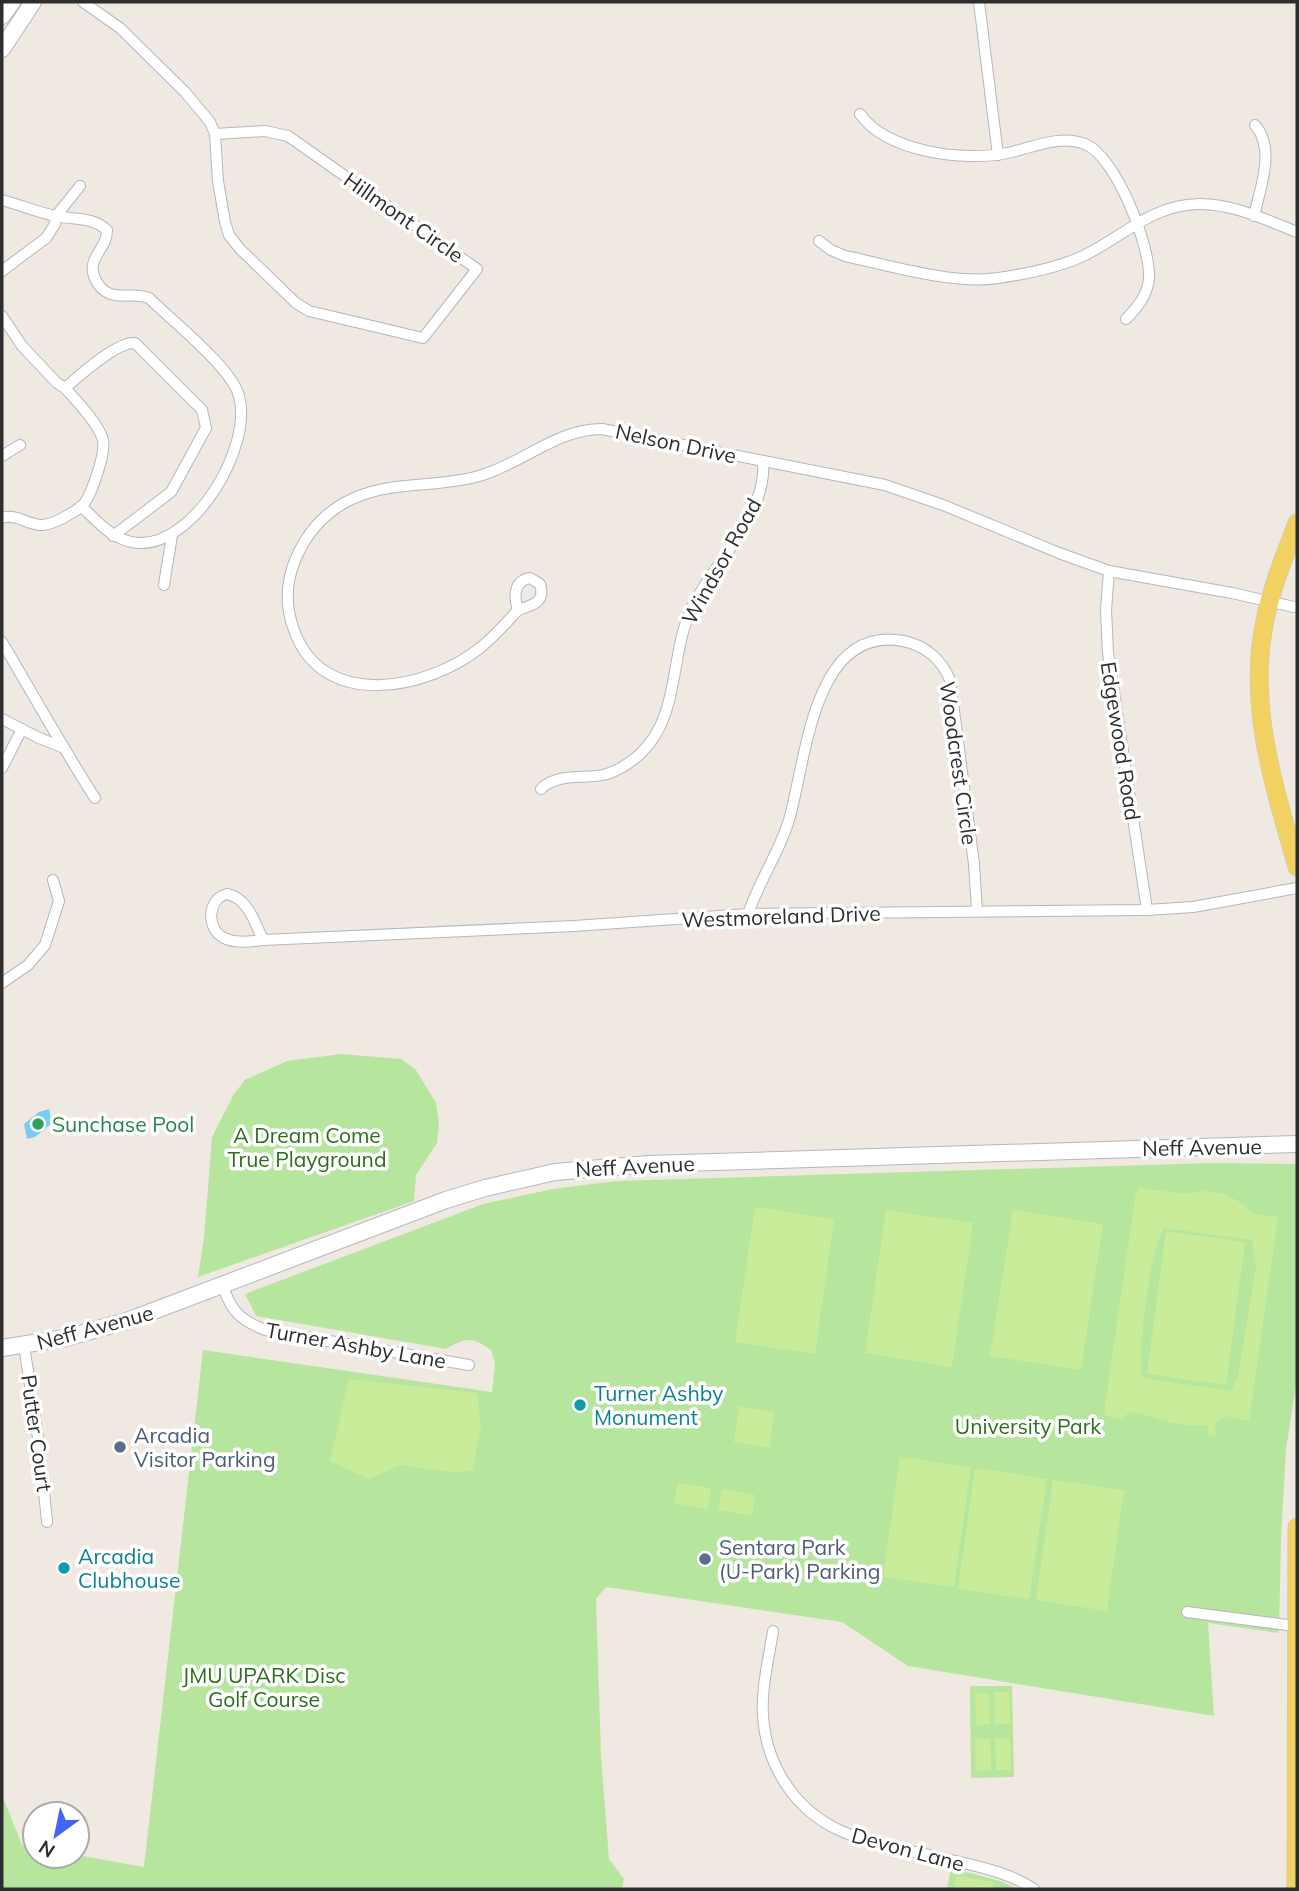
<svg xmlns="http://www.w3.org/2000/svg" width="1299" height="1891" viewBox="0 0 1299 1891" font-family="Mulish,sans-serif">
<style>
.green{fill:#b6e59e}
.pitch{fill:#c9ec9a;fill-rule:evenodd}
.water{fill:#75cff0}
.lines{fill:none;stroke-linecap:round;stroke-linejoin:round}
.street-casing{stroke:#b4b7c1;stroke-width:12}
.secondary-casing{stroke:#b4b7c1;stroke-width:18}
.primary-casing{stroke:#c9c9c9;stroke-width:19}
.street{stroke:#fff;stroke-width:10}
.secondary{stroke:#fff;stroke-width:16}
.primary{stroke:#f2d163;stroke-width:18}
.leisure-dot{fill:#2e9e5b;stroke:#fff;stroke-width:2.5}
.culture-dot{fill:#0f9aa8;stroke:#fff;stroke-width:2.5}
.service-dot{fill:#5c6f8a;stroke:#fff;stroke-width:2.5}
.labels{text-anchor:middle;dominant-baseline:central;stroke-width:7;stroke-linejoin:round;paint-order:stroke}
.street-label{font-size:21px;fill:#2e2e2e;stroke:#fff}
.leisure-label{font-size:21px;fill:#27864d;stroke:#fff;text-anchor:start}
.park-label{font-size:21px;fill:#2c6e1b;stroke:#fff}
.culture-label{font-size:21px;fill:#0d838f;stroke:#fff;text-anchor:start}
.service-label{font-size:21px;fill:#4e5e75;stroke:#fff;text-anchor:start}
</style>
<rect width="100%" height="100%" fill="#efe9e1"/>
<g class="green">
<polygon points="341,1054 401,1059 416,1070 436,1103 439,1123 437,1143 416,1175 414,1201 198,1277 204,1237 212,1137 234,1094 245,1080 287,1061"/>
<path d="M1212 1163 1297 1164V1378L1286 1449 1281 1539 1279 1633 1208 1623 1214 1716 908 1666 842 1622 606 1587 596 1599 601 1756 609 1859 624 1879 622 1889H2V1795L22 1845 35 1848V1856L77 1855 144 1867 203 1350 492 1392 495 1364 491 1350C472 1337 467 1337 446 1349L256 1316 245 1294 483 1204 553 1189 617 1181Z"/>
<polygon points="970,1686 1012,1686 1014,1777 971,1778"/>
<polygon points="951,1868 1000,1881 1017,1889 947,1889"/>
</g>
<g class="pitch">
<path d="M1140 1188 1184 1194 1202 1191 1224 1194 1240 1202 1254 1214 1278 1217 1249 1421 1226 1416 1215 1422 1216 1436 1209 1437 1207 1425C1179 1429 1157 1416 1131 1412L1120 1419 1107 1416 1104 1413 1136 1192ZM1164 1228 1252 1240 1256 1266 1238 1376 1231 1391 1143 1378C1137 1354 1150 1248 1164 1228Z"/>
<polygon points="755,1207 834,1219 815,1354 735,1342"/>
<polygon points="886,1210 973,1223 952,1367 865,1353"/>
<polygon points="1013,1210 1103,1224 1081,1370 990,1356"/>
<polygon points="1166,1231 1245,1242 1226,1385 1147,1374"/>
<polygon points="349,1379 477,1393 481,1426 473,1471 451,1472 400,1465 369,1479 330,1461"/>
<polygon points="739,1406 775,1412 769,1448 734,1442"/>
<polygon points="900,1457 971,1467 954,1587 883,1577"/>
<polygon points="975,1468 1047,1479 1029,1599 958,1589"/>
<polygon points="1053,1480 1124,1490 1107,1611 1036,1600"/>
<polygon points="678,1483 711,1488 708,1509 674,1503"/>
<polygon points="722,1489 755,1495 752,1516 718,1510"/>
<polygon points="994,1692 1009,1692 1010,1724 995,1724"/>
<polygon points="975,1693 989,1693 990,1724 976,1725"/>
<polygon points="1010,1738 1011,1770 996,1770 995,1739"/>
<polygon points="975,1739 990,1739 991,1770 976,1771"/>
<polygon points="956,1876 994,1882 993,1889 955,1889"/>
</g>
<polygon class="water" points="49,1109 52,1123 35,1137 27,1139 24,1124 39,1112"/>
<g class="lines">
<g class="street-casing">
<g id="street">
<polyline points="83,2 120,28 185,92 210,122 215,134 218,181 225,222 229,235 240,249 296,303 309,311 423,338 477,269 288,136 265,131 215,134"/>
<polyline points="979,2 998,155"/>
<path d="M860 114C887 152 964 162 1007 153 1032 148 1060 134 1085 144 1116 156 1151 247 1149 279 1147 296 1137 308 1126 319"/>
<path d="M2 200C20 205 37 212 55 216 73 220 92 216 107 230 107 243 99 249 94 261 89 275 100 293 115 295 128 297 136 293 149 298 171 320 232 368 239 396 253 446 195 546 138 543 113 541 98 522 81 506"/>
<path d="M1254 216C1260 188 1276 149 1255 125"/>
<path d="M819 241 831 250 845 256C889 265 953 285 998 278 1026 274 1059 268 1085 255 1124 236 1153 204 1200 204 1234 204 1266 220 1297 232"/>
<polyline points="2,271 46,238 55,224 56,216 80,186"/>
<polyline points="2,316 22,346 57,383 65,388"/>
<polyline points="2,456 20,445"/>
<path d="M2 518C18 513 28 526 43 525 54 524 73 513 82 506 91 497 106 453 103 440 99 424 76 400 65 388 79 376 117 341 135 343L202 410 206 428 171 492 113 536"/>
<polyline points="1109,571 1106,610 1108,653 1147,910"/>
<path d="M530 578 540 584C546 603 532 605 518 610 514 597 513 581 530 578Z"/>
<polyline points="164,585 172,535"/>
<path d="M518 610C506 623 494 637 480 648 428 689 323 712 294 630 285 606 286 581 296 558 306 535 323 515 344 503 386 479 435 489 479 476 522 464 556 429 602 429L885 485 943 505 1059 553 1109 571 1232 593 1294 607"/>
<path d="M2 642C33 694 62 747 95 798"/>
<polyline points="2,719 39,738 62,747"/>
<polyline points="2,768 22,729"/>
<path d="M541 789C557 772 586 780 607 774 619 770 630 763 639 755 681 717 669 655 692 607 714 563 768 513 763 461"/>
<path d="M227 894C248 898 255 923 263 940 250 941 237 944 224 938 206 929 207 899 227 894Z"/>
<path d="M748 914C759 881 779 853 789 820 806 763 812 624 903 641 925 645 942 660 950 680L974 864 977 911"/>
<polyline points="263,940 574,926 748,914 1147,910 1193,907 1297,888"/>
<polyline points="2,983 28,965 45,945 59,901 53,880"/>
<path d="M223 1286C231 1312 241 1320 265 1330L469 1365"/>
<polyline points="24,1345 40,1451 47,1522"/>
<polyline points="1187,1612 1295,1626"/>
<path d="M773 1631C769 1658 761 1688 763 1716 766 1765 795 1810 839 1830 871 1845 909 1850 943 1858 974 1866 1007 1871 1034 1889"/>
</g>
</g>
<g class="secondary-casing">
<g id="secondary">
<polyline points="2,16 12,2"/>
<polyline points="2,49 33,2"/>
<polyline points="2,1348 65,1338 127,1321 446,1200 485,1188 555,1172 648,1164 1297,1144"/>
</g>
</g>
<g class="primary-casing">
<g id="primary">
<path d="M1297 523C1285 555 1272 586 1265 620 1247 706 1274 785 1297 867"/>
<polyline points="1296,1889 1297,1527"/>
</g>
</g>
<use href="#street" class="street"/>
<use href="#secondary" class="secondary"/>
<use href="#primary" class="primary"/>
</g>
<circle class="leisure-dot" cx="38" cy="1124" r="7"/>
<g class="culture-dot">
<circle cx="580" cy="1405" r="7"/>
<circle cx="64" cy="1568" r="7"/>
</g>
<g class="service-dot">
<circle cx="120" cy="1447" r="7"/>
<circle cx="705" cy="1559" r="7"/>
</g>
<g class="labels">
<g class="street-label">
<text transform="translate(404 217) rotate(35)">Hillmont Circle</text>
<text transform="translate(676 443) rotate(12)">Nelson Drive</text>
<text transform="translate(721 561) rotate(-61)">Windsor Road</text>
<text transform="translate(1121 741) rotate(81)">Edgewood Road</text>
<text transform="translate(959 763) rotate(82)">Woodcrest Circle</text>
<text transform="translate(781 916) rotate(-2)">Westmoreland Drive</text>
<text transform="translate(1202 1147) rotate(-1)">Neff Avenue</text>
<text transform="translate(635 1166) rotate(-3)">Neff Avenue</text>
<text transform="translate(95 1327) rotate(-15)">Neff Avenue</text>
<text transform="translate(356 1345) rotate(10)">Turner Ashby Lane</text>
<text transform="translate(37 1433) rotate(82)">Putter Court</text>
<text transform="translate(908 1849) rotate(15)">Devon Lane</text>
</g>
<g class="leisure-label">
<text x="52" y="1124">Sunchase Pool</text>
</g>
<g class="park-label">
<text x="307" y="1135">A Dream Come<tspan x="307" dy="24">True Playground</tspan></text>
<text x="1028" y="1426">University Park</text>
<text x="264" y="1675">JMU UPARK Disc<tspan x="264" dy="24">Golf Course</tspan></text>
</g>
<g class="culture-label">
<text x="594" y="1393">Turner Ashby<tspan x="594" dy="24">Monument</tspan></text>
<text x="78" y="1556">Arcadia<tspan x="78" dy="24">Clubhouse</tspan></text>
</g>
<g class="service-label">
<text x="134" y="1435">Arcadia<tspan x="134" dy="24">Visitor Parking</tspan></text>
<text x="719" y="1547">Sentara Park<tspan x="719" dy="24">(U-Park) Parking</tspan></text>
</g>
</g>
<rect width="1299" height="1891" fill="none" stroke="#2e2e2e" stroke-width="7"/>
<g transform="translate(56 1835) rotate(213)"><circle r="33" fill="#ffffff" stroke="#ababab" stroke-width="2"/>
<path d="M0-5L12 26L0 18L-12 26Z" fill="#4264fb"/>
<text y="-10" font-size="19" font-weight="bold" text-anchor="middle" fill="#2e2e2e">N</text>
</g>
</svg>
